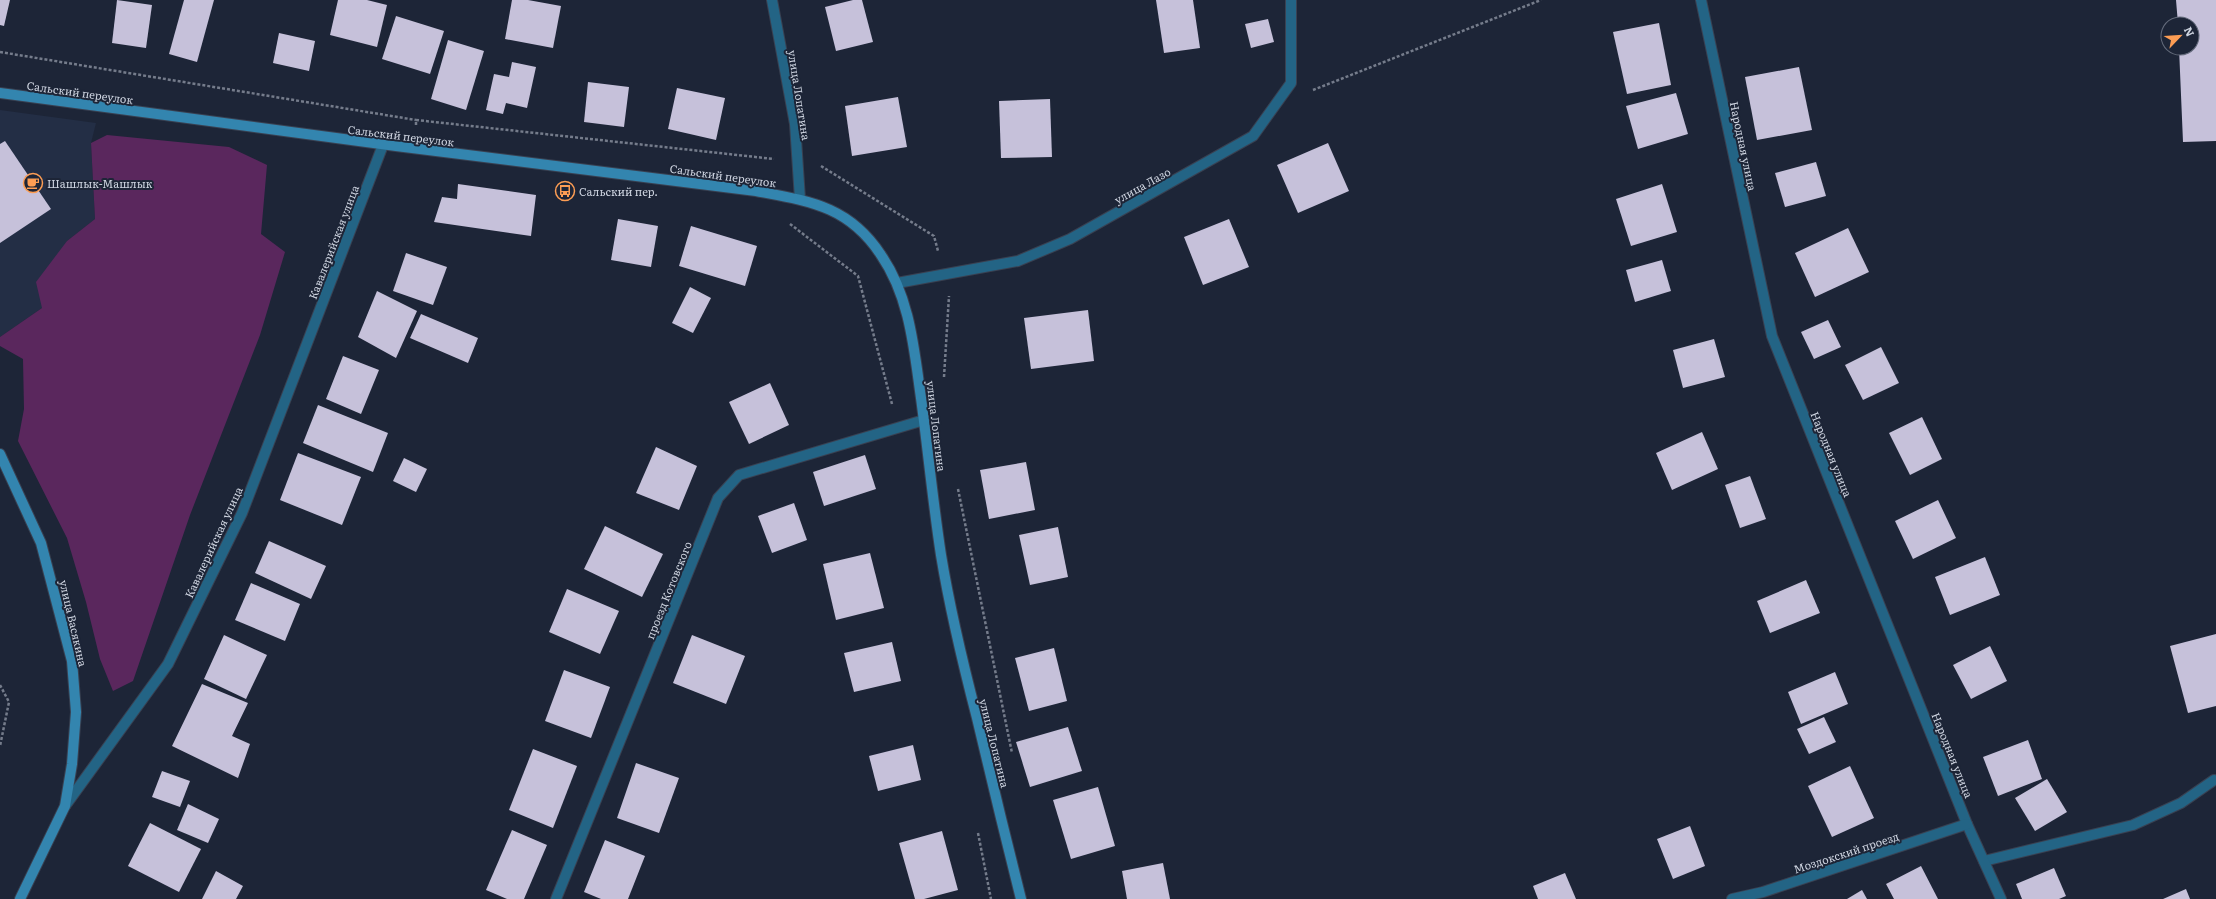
<svg xmlns="http://www.w3.org/2000/svg" width="2216" height="899" viewBox="0 0 2216 899" font-family="Literata,serif">
<style>
.built{fill:#232e45}
.green{fill:#5a275d}
.building{fill:#c6c1da}
.lines{fill:none;stroke-linecap:round;stroke-linejoin:round}
.lane-casing{stroke:#394152;stroke-width:12}
.street-casing{stroke:#394152;stroke-width:12}
.secondary-casing{stroke:#394152;stroke-width:12}
.path{stroke:#757c8b;stroke-width:2.5;stroke-dasharray:3 2;stroke-linecap:butt}
.lane{stroke:#236485;stroke-width:10}
.street{stroke:#236485;stroke-width:10}
.secondary{stroke:#3385af;stroke-width:10}
.labels{text-anchor:middle;dominant-baseline:central;stroke-width:4;stroke-linejoin:round;paint-order:stroke}
.street-label{font-size:11px;fill:#ced4e0;stroke:#1d2537}
.poi-label{font-size:11px;fill:#ced4e0;stroke:#1d2537;text-anchor:start}
</style>
<rect width="100%" height="100%" fill="#1d2537"/>
<polygon class="built" points="0,110 96,123 91,143 95,219 67,241 42,308 0,337"/>
<polygon class="green" points="107,135 229,147 267,165 261,234 285,252 260,335 190,515 133,681 113,691 100,659 86,602 67,538 18,441 24,409 23,359 0,346 0,337 42,308 36,282 67,241 95,219 91,143"/>
<g class="building">
<polygon points="0,0 10,0 4,26 0,25"/>
<polygon points="117,0 152,5 146,48 112,43"/>
<polygon points="184,0 214,0 197,62 169,54"/>
<polygon points="338,0 367,0 387,5 377,47 330,35"/>
<polygon points="512,0 528,0 561,6 553,48 505,39"/>
<polygon points="853,0 862,0 873,42 836,51 825,7"/>
<polygon points="1156,0 1193,0 1200,48 1164,53"/>
<polygon points="2176,0 2216,0 2216,141 2183,142 2179,48 2192,48 2192,24 2178,24"/>
<polygon points="396,16 444,31 430,74 382,59"/>
<polygon points="1268,19 1274,42 1251,48 1245,24"/>
<polygon points="1659,23 1671,85 1627,94 1613,32"/>
<polygon points="279,33 315,41 309,71 273,63"/>
<polygon points="448,40 484,51 466,110 431,99"/>
<polygon points="512,62 536,67 527,108 506,103 503,114 486,110 494,74 509,77"/>
<polygon points="1799,67 1812,130 1757,140 1745,77"/>
<polygon points="588,82 629,87 624,127 584,122"/>
<polygon points="677,88 725,98 716,140 668,129"/>
<polygon points="1676,93 1688,134 1638,149 1626,106"/>
<polygon points="898,97 907,147 852,156 845,106"/>
<polygon points="1050,99 1052,157 1001,158 999,101"/>
<polygon points="5,141 51,209 0,243 0,144"/>
<polygon points="1328,143 1349,191 1298,213 1277,165"/>
<polygon points="1816,162 1826,196 1785,207 1775,173"/>
<polygon points="458,184 536,195 531,236 434,222 442,197 457,199"/>
<polygon points="1662,184 1677,232 1631,246 1616,199"/>
<polygon points="618,219 658,226 651,267 611,260"/>
<polygon points="1229,219 1249,267 1203,285 1184,237"/>
<polygon points="691,226 757,246 745,286 679,266"/>
<polygon points="1848,228 1869,272 1815,297 1795,253"/>
<polygon points="406,253 447,267 433,305 393,291"/>
<polygon points="1662,260 1671,291 1635,302 1626,270"/>
<polygon points="690,287 711,298 693,333 672,323"/>
<polygon points="377,291 417,311 396,358 358,337"/>
<polygon points="1088,310 1094,361 1031,369 1024,318"/>
<polygon points="421,314 478,338 468,363 410,338"/>
<polygon points="1828,320 1841,347 1814,359 1801,332"/>
<polygon points="1714,339 1725,377 1683,388 1673,350"/>
<polygon points="1881,347 1899,383 1863,400 1845,365"/>
<polygon points="343,356 379,370 361,414 326,399"/>
<polygon points="770,383 789,425 749,444 729,402"/>
<polygon points="318,405 388,433 373,472 303,443"/>
<polygon points="1922,417 1942,459 1910,475 1889,433"/>
<polygon points="1702,432 1718,469 1672,490 1656,453"/>
<polygon points="656,447 697,466 679,510 636,493"/>
<polygon points="298,453 361,477 342,525 280,500"/>
<polygon points="865,455 876,489 824,506 813,472"/>
<polygon points="404,458 427,469 416,492 393,481"/>
<polygon points="1026,462 1035,510 989,519 980,470"/>
<polygon points="1750,476 1766,519 1740,528 1725,485"/>
<polygon points="1938,500 1956,538 1913,559 1895,521"/>
<polygon points="794,503 807,540 772,553 758,516"/>
<polygon points="605,526 663,554 642,597 584,569"/>
<polygon points="1058,527 1068,577 1030,585 1019,535"/>
<polygon points="269,541 326,566 311,599 255,573"/>
<polygon points="870,553 884,608 836,620 823,564"/>
<polygon points="1985,557 2000,595 1950,615 1935,577"/>
<polygon points="1806,580 1820,613 1770,633 1757,601"/>
<polygon points="251,583 300,604 285,641 235,620"/>
<polygon points="567,589 619,611 600,654 549,632"/>
<polygon points="2216,634 2216,706 2188,713 2170,646"/>
<polygon points="224,635 267,655 246,699 204,679"/>
<polygon points="692,635 745,656 726,704 673,683"/>
<polygon points="892,642 901,681 854,692 844,653"/>
<polygon points="1990,646 2007,681 1971,699 1953,665"/>
<polygon points="1054,648 1067,701 1029,711 1015,658"/>
<polygon points="564,670 610,687 591,738 545,721"/>
<polygon points="1835,672 1848,704 1801,724 1788,692"/>
<polygon points="202,684 248,703 232,736 250,744 238,778 172,746"/>
<polygon points="1824,717 1836,742 1809,754 1797,729"/>
<polygon points="1068,727 1082,771 1030,787 1016,742"/>
<polygon points="2028,740 2042,779 1998,796 1983,757"/>
<polygon points="913,745 921,780 878,791 869,756"/>
<polygon points="533,749 577,766 553,828 509,810"/>
<polygon points="636,763 679,778 659,833 617,818"/>
<polygon points="1850,766 1874,818 1832,837 1808,786"/>
<polygon points="162,771 190,781 180,807 152,797"/>
<polygon points="2047,779 2067,812 2035,831 2015,798"/>
<polygon points="1098,787 1115,846 1071,859 1053,800"/>
<polygon points="188,804 219,819 208,843 177,830"/>
<polygon points="150,823 201,849 179,892 128,866"/>
<polygon points="1690,826 1705,866 1673,879 1657,839"/>
<polygon points="512,830 547,845 524,899 507,899 486,890"/>
<polygon points="942,831 958,890 924,899 915,899 899,843"/>
<polygon points="605,840 645,856 628,899 601,899 584,892"/>
<polygon points="1163,863 1170,899 1127,899 1122,871"/>
<polygon points="1921,866 1938,899 1894,899 1886,884"/>
<polygon points="2054,868 2066,896 2059,899 2022,899 2016,884"/>
<polygon points="216,871 243,886 236,899 202,899"/>
<polygon points="1565,873 1576,899 1538,899 1533,886"/>
<polygon points="2186,889 2190,899 2163,899"/>
<polygon points="1862,890 1867,899 1847,899"/>
</g>
<g class="lines">
<g class="lane-casing">
<polyline id="lane" points="1984,861 2133,825 2181,803 2214,780"/>
</g>
<g class="street-casing">
<g id="street">
<polyline points="772,0 795,124 800,199"/>
<polyline points="1701,0 1772,336 1967,824 2001,899"/>
<polyline points="897,283 1018,261 1070,239 1253,136 1291,83 1291,0"/>
<polyline points="65,806 168,664 242,513 383,145"/>
<polyline points="556,899 718,498 739,475 924,420"/>
<polyline points="1732,899 1763,892 1967,824"/>
</g>
</g>
<g class="secondary-casing">
<g id="secondary">
<path d="M0 93 396 146 756 191C809 201 849 206 881 255 910 297 914 349 921 398 928 450 933 503 941 555 950 610 963 664 977 718 991 778 1006 839 1021 899"/>
<polyline points="0,454 41,543 72,661 76,712 72,764 65,806 20,899"/>
</g>
</g>
<g class="path">
<polyline points="0,52 416,120"/>
<polyline points="1313,90 1541,0"/>
<polyline points="416,125 416,120 774,159"/>
<polyline points="821,166 934,236 938,251"/>
<polyline points="790,224 858,276 892,404"/>
<polyline points="944,377 949,296"/>
<polyline points="958,489 1012,753"/>
<polyline points="0,685 9,702 0,746"/>
<polyline points="978,833 991,899"/>
</g>
<use href="#lane" class="lane"/>
<use href="#street" class="street"/>
<use href="#secondary" class="secondary"/>
</g>
<defs>
<g id="cafe-ring" transform="scale(1)"><circle r="9.5" fill="#1d2537" stroke="#fc9d54" stroke-width="1.5"/><path d="M-5.5-4.5H6V0H3Q3 3.5 0 3.5H-2.5Q-5.5 3.5-5.5 0ZM3-3.2v2h1.7v-2ZM-6 4.5H4V6H-6Z" fill="#fc9d54"/></g>
<g id="bus-ring" transform="scale(1)"><circle r="9.5" fill="#1d2537" stroke="#fc9d54" stroke-width="1.5"/><path d="M-5-6H5V4H4V6H2V4H-2V6H-4V4H-5ZM-3.5-4V0h7V-4ZM-3.5 1.2v1.5H-2V1.2ZM2 1.2v1.5H3.5V1.2Z" fill="#fc9d54"/></g>
</defs>
<g fill-rule="evenodd">
<use href="#cafe-ring" x="33" y="183"/>
<use href="#bus-ring" x="565" y="191"/>
</g>
<g class="labels">
<g class="street-label">
<text transform="translate(80 92) rotate(8)">Сальский переулок</text>
<text transform="translate(800 95) rotate(81)">улица Лопатина</text>
<text transform="translate(401 135) rotate(7)">Сальский переулок</text>
<text transform="translate(1744 146) rotate(78)">Народная улица</text>
<text transform="translate(723 175) rotate(8)">Сальский переулок</text>
<text transform="translate(1142 185) rotate(-29)">улица Лазо</text>
<text transform="translate(333 242) rotate(-69)">Кавалерийская улица</text>
<text transform="translate(937 426) rotate(83)">улица Лопатина</text>
<text transform="translate(1832 454) rotate(68)">Народная улица</text>
<text transform="translate(213 542) rotate(-65)">Кавалерийская улица</text>
<text transform="translate(668 590) rotate(-68)">проезд Котовского</text>
<text transform="translate(74 623) rotate(77)">улица Васякина</text>
<text transform="translate(995 743) rotate(76)">улица Лопатина</text>
<text transform="translate(1953 755) rotate(68)">Народная улица</text>
<text transform="translate(1846 852) rotate(-18)">Моздокский проезд</text>
</g>
<g class="poi-label">
<text x="47" y="183">Шашлык-Машлык</text>
<text x="579" y="191">Сальский пер.</text>
</g>
</g>
<g transform="translate(2180 36) rotate(65)"><circle r="19" fill="#1d2537" stroke="#646b7b"/>
<path d="M0-3L7 15L0 10L-7 15Z" fill="#fc9d54"/>
<text y="-6" font-size="11" font-weight="bold" text-anchor="middle" fill="#ced4e0">N</text>
</g>
</svg>
